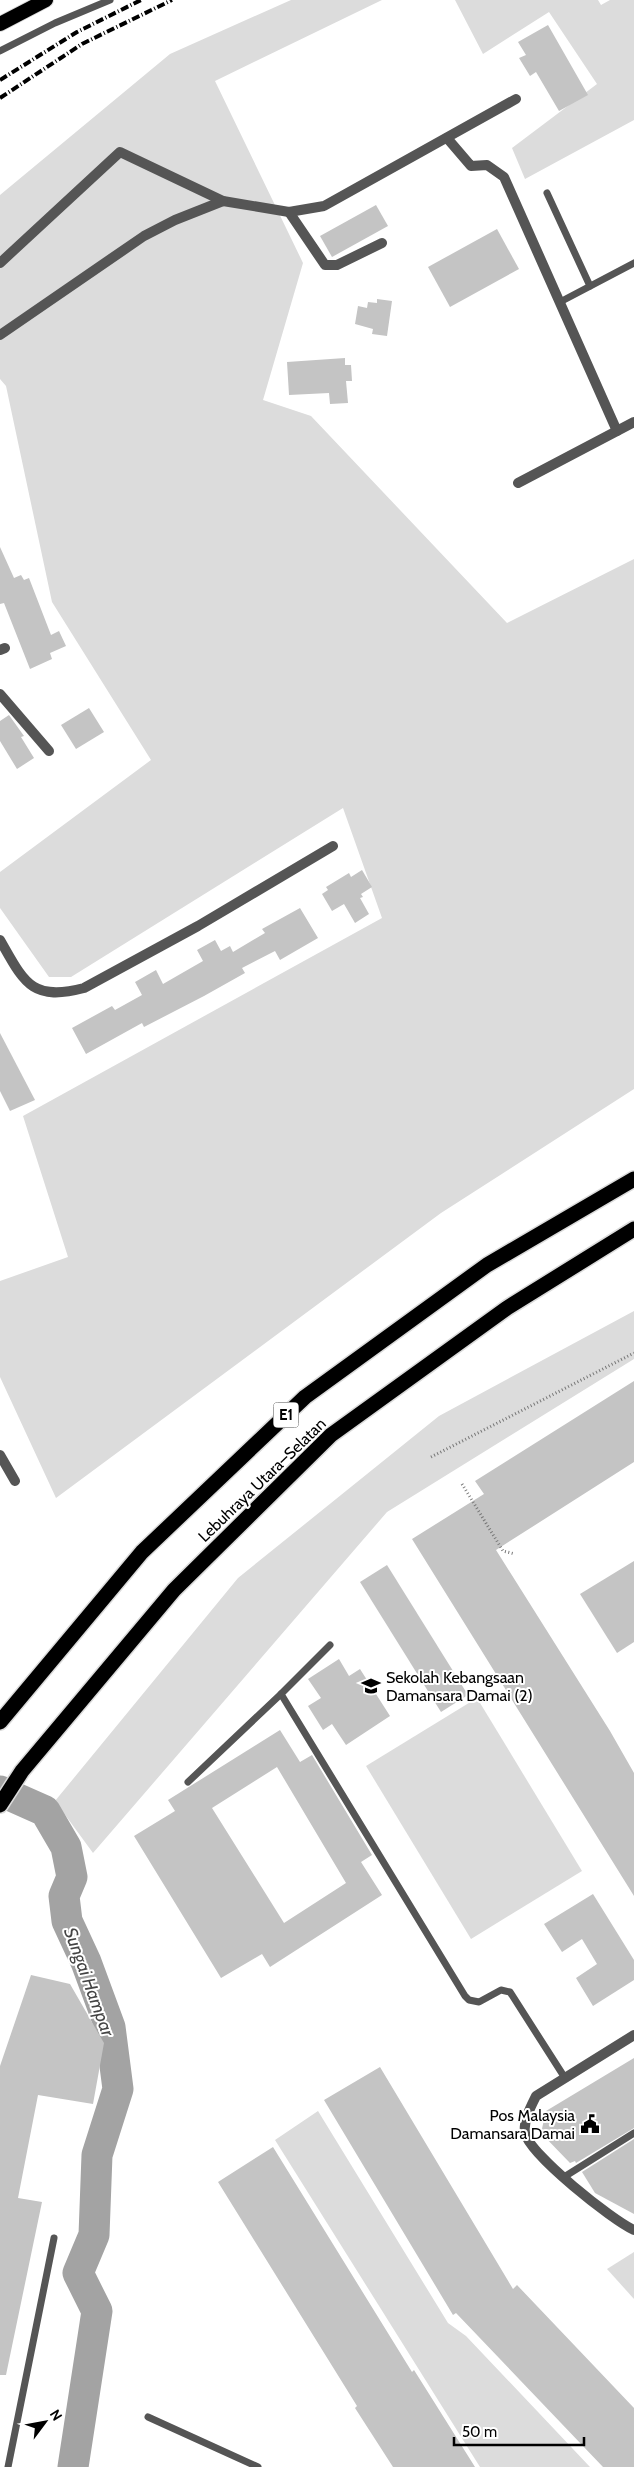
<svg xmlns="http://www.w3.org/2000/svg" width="634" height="2467" viewBox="0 0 634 2467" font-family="Cabin,sans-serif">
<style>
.green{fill:#dcdcdc}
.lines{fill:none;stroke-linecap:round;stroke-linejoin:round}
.river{stroke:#a3a3a3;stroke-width:31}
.building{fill:#c4c4c4;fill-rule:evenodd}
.trunk-casing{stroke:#dbdbdb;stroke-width:16}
.motorway-casing{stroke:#dbdbdb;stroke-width:18}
.path{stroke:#777;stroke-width:3;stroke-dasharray:1 2.5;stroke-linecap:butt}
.service{stroke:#555;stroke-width:7}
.minor{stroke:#555;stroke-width:10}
.trunk{stroke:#000;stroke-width:14}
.motorway{stroke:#000;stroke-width:15}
.rail{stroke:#000;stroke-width:4;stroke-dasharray:8 2.5 1 2.5;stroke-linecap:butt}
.labels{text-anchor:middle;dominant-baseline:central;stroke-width:4;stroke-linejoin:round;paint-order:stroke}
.shield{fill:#fff;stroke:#4c4c4c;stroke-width:1}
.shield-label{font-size:15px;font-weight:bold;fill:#000}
.street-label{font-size:16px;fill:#000;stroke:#fff}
.poi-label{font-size:16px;fill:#000;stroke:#fff;text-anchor:start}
.water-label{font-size:18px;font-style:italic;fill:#444;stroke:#fff}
</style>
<rect width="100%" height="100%" fill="#fff"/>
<g class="green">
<polygon points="291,0 382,0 215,81 303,263 263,400 311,416 507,623 634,559 634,1089 441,1213 56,1498 0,1377 0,1281 68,1257 23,1116 382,918 343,808 71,977 49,977 0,908 0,872 151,760 52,602 6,386 0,379 0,195 170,54"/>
<polygon points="455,0 598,0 601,5 610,0 634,0 634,120 525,179 512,148 597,84 549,12 483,54"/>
<polygon points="634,1311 634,1359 387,1512 93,1853 55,1801 238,1578 439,1416"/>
<polygon points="477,1698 582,1871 471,1939 366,1766"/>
<polygon points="318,2111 448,2323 466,2336 590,2467 480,2467 275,2140"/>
<polygon points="634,2252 634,2299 607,2269"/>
</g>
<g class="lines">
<polyline class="river" points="0,1791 45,1811 66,1847 72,1877 64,1896 67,1921 86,1962 110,2027 118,2089 97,2155 94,2235 78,2273 97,2311 73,2467"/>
</g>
<g class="building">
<polygon points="548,25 588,95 559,111 536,72 530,76 519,58 526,55 518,42"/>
<polygon points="376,205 388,226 332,257 320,236"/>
<polygon points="497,229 519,269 450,307 428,267"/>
<polygon points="377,299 392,301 387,336 372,334 373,329 355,324 358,306 367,308 368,302 377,303"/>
<polygon points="345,358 345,365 351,365 352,381 346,381 348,403 330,404 329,393 289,395 287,362"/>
<polygon points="0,547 14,578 21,575 24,580 29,578 51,635 59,631 66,646 50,653 52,659 30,669 4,603 0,604"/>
<polygon points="89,708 104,732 76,749 61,725"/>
<polygon points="9,715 24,736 21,737 34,758 17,769 0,741 0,721"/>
<polygon points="362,870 372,887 361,894 363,897 360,898 369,914 355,923 344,904 332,911 322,894 328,890 326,887 349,873 351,877"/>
<polygon points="300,908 318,938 280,960 275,951 242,968 245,973 204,996 144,1027 142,1023 86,1054 72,1028 112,1006 115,1010 142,995 135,982 156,970 163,984 203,961 197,950 215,940 221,951 230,946 233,952 265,933 262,929"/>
<polygon points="0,1033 35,1100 10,1111 0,1091"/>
<polygon points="634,1381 634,1462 496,1550 610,1731 634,1773 634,1896 412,1539 484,1494 475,1481"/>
<polygon points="634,1561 634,1642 617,1653 580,1594"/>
<polygon points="387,1565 468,1695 441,1712 360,1582"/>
<polygon points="339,1659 349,1676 360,1669 390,1716 346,1745 332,1724 323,1730 308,1706 321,1698 308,1679"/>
<path d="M280 1730 300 1762 312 1755 372 1855 361 1862 382 1895 270 1967 262 1954 221 1978 134 1836 175 1811 168 1800ZM277 1767 346 1883 284 1923 212 1808Z"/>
<polygon points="593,1894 634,1960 634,1980 593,2006 576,1978 597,1964 582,1939 562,1952 544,1924"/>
<polygon points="31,1975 70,1984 104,2043 93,2104 38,2095 18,2198 42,2202 6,2375 0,2375 0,2066"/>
<polygon points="634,2058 634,2128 576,2163 575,2161 570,2163 541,2133 546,2111"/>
<polygon points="380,2067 513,2289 517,2285 634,2408 634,2467 603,2467 456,2313 453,2315 324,2100"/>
<polygon points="634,2139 634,2214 595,2193 582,2172"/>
<polygon points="273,2147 412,2372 414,2370 475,2467 393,2467 355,2408 357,2406 218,2182"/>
</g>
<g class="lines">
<g class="trunk-casing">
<polyline id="trunk" points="0,24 46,0"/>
</g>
<g class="motorway-casing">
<g id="motorway">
<polyline points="0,1722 142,1552 305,1397 487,1265 634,1179"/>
<polyline points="0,1805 22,1771 174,1590 331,1435 507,1308 634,1229"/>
</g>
</g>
<g class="path">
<polyline points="431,1457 634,1353"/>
<polyline points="462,1484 503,1551 515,1554"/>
</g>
<g class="service">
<polyline points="0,51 55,23 110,0"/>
<polyline points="547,193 590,286"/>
<polyline points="560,302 634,263"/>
<polyline points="330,1645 281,1694 465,1996 469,2000 479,2002 501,1990 510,1992 565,2078"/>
<polyline points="188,1782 281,1694"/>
<polyline points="564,2177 634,2133"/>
<polyline points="148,2417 258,2467"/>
<polyline points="8,2467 54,2238"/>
</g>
<g class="minor">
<polyline points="447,138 471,166 487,165 504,177 617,431"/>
<polyline points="289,212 325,265 337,265 382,243"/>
<polyline points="0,263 120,152 223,201 289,212 324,206 516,99"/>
<polyline points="0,335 144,236 175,220 223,201"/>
<polyline points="518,483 634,422"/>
<polyline points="0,650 5,648"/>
<polyline points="0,694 49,751"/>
<path d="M0 940C24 982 31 1002 84 988L198 926 333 846"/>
<polyline points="0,1455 15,1481"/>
<path d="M634 2035 536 2096C531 2106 523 2121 525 2133 530 2155 612 2220 634 2230"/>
</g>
<use href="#trunk" class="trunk"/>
<use href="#motorway" class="motorway"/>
<g class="rail">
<polyline points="0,80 77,32 141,0"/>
<polyline points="0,98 82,44 172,0"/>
</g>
</g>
<defs>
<g id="school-bare" transform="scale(1.5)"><path d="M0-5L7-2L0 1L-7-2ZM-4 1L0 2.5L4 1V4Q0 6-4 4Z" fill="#000" stroke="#fff" stroke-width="2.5" paint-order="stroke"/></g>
<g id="civic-bare" transform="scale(1.5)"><path d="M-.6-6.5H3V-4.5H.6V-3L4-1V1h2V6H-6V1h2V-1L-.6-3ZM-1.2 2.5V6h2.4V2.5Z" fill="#000" stroke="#fff" stroke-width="2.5" paint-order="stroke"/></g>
</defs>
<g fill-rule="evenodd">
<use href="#school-bare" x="371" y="1686"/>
<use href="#civic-bare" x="590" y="2124"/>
</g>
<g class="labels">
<rect class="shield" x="273.5" y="1402.5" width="25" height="25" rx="4"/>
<g class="shield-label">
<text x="286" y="1415">E1</text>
</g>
<g class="street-label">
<text transform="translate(262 1480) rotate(-44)">Lebuhraya Utara–Selatan</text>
</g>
<g class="poi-label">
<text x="386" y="1677">Sekolah Kebangsaan<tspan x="386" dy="18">Damansara Damai (2)</tspan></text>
<text x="575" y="2115" text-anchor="end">Pos Malaysia<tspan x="575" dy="18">Damansara Damai</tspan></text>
</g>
<g class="water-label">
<text transform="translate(89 1982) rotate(70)">Sungai Hampar</text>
</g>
</g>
<g transform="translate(45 2422) rotate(58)" stroke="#ffffff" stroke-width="4" paint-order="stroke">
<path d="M0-4L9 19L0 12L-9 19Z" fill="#000000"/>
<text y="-8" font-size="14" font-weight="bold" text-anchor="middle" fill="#000000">N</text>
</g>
<path d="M454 2437v8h130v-8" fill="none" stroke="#000000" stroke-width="2.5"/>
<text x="462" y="2437" font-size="15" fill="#000000" stroke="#ffffff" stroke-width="4" paint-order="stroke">50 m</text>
</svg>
